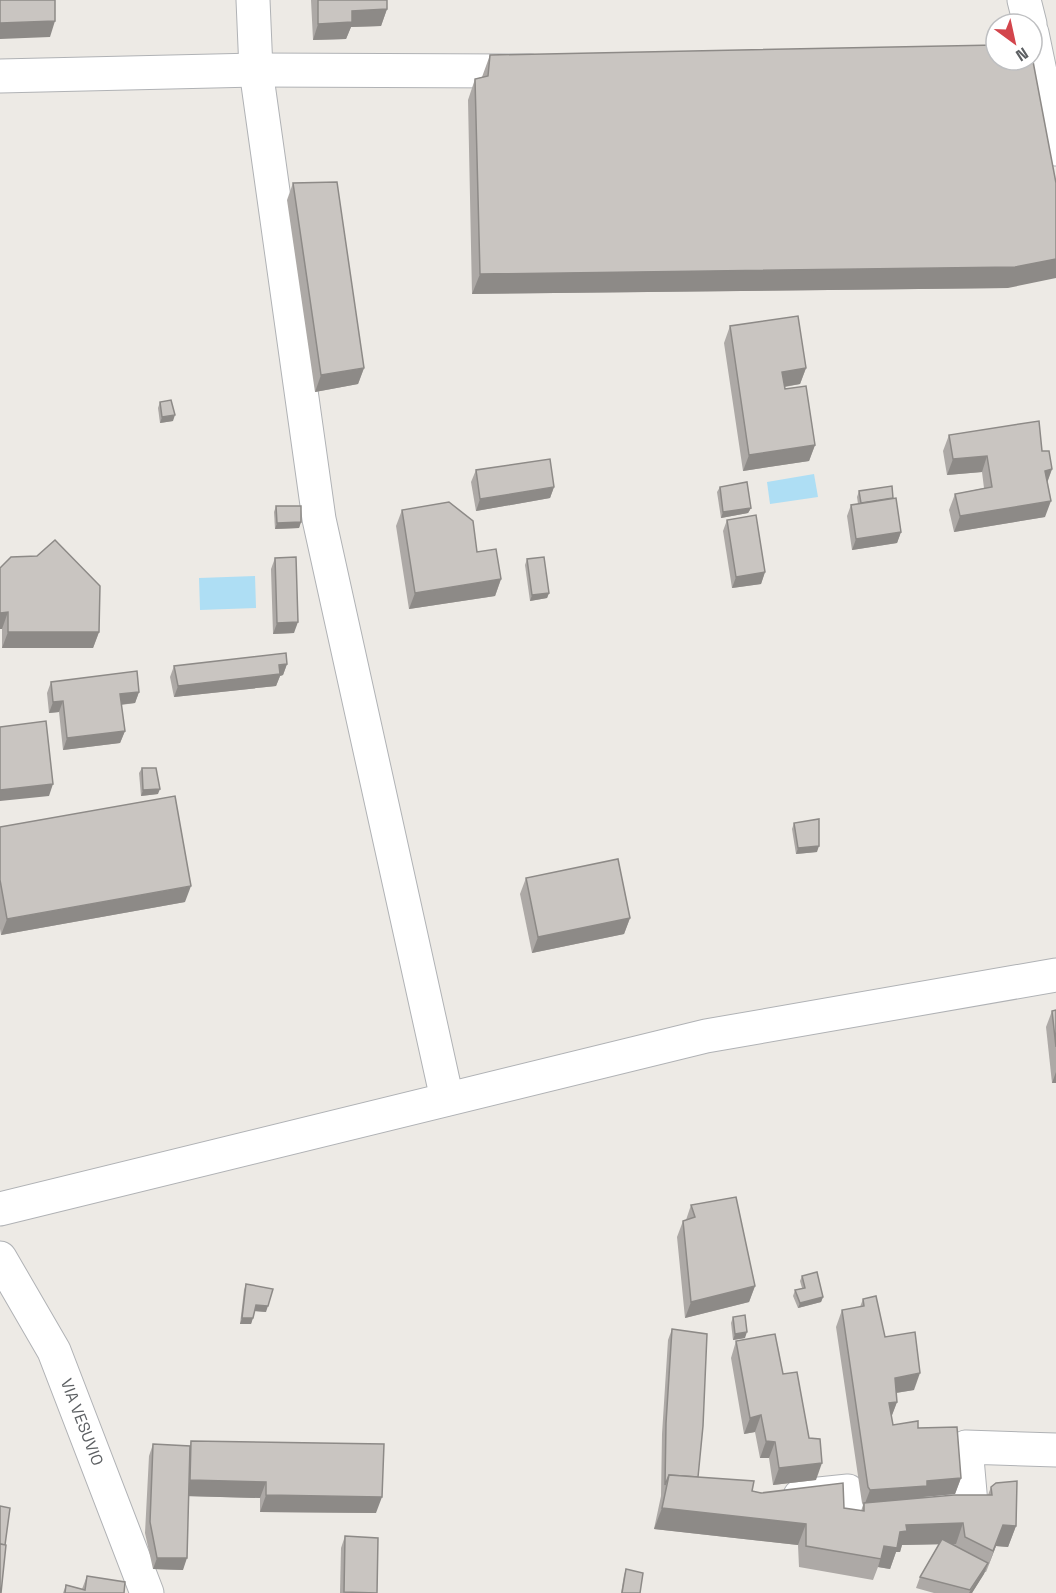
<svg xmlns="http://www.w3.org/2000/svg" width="1056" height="1593" viewBox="0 0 1056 1593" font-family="'Space Grotesk',sans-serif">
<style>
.water{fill:#aedef4}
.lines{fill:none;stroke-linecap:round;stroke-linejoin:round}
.street-casing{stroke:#b0b2b5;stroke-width:35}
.street{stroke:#fff;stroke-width:33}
.wall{fill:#ada9a6}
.shaded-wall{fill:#8d8a87}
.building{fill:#c9c5c1;stroke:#8d8a87;stroke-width:1.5}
.labels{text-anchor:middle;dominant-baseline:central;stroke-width:6;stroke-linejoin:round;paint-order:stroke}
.street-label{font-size:16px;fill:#5d6063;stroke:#fff}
</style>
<rect width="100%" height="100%" fill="#edeae5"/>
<g class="water">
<polygon points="814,474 818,497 770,504 767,482"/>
<polygon points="255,576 256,608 200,610 199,578"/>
</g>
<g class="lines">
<g class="street-casing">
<g id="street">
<polyline points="253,0 256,70 319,519 447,1099"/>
<polyline points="1024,0 1030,24"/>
<polyline points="1032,33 1056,149"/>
<polyline points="0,76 256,70 530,71"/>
<polyline points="0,1209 706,1036 1056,975"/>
<polyline points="0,1258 54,1351 147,1593"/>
<polyline points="800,1496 848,1491 852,1516 971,1504 966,1447 1056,1450"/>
</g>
</g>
<use href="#street" class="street"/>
</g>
<g class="wall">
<polygon points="311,0 387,0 387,9 381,26 351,27 346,39 313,40"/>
<polygon points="490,55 1008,288 472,294 468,100 475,79 482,77"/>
<polygon points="293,183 364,368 358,384 315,392 287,200"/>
<polygon points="730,326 806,368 800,384 785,387 785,389 815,445 809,461 743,471 724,343"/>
<polygon points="160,402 173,421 160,423 158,408"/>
<polygon points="949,435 1042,451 1052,469 1047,482 1045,517 954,532 949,510 955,494 984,488 982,472 947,475 943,451"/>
<polygon points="476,470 554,487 550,498 476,511 471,482"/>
<polygon points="720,487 751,508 748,513 721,518 717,492"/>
<polygon points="859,491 893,498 901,532 897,543 852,550 847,516 851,505 858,504 857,497"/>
<polygon points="276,506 301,522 299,528 275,529 274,512"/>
<polygon points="402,510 477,552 501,579 495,596 409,609 396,526"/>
<polygon points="727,520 765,572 761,584 732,588 723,531"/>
<polygon points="275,558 294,633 273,634 271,569"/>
<polygon points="527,559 549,593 547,598 530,601 525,565"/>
<polygon points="0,568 99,632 93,648 2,648 2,629 0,629"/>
<polygon points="287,664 283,675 280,676 276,686 174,697 170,677 174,666"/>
<polygon points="51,682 139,692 135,703 121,705 125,731 120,743 63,750 59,712 49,713 47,693"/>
<polygon points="142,768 158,794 141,796 139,773"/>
<polygon points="794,823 817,852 796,854 792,829"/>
<polygon points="0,827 185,902 1,935 0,929"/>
<polygon points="526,878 630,918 624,934 532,953 520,894"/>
<polygon points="1056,1010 1056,1083 1052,1083 1046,1027 1052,1011"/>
<polygon points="691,1205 755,1286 749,1302 685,1318 677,1237 683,1221 686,1220"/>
<polygon points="802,1276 823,1297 821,1302 798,1308 793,1296 795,1290 802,1288 800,1281"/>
<polygon points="246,1284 266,1312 255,1311 251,1324 240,1324 244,1290"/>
<polygon points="863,1299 914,1390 896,1393 897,1402 891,1417 893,1425 918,1428 961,1478 955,1494 923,1497 922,1498 988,1495 991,1487 1016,1526 1008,1547 996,1546 986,1572 985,1572 972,1593 934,1593 916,1588 920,1577 939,1544 902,1545 900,1552 896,1552 890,1569 878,1567 873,1580 799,1567 798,1545 654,1529 661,1496 662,1434 668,1340 672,1329 698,1477 752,1491 861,1511 863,1505 862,1503 836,1327 842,1310 860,1307"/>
<polygon points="733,1317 745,1338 733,1340 731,1323"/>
<polygon points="736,1341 783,1374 816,1480 773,1485 769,1458 760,1458 755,1432 744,1434 731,1358"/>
<polygon points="191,1441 376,1513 260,1512 260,1498 188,1496 183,1570 153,1569 145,1533 149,1456 153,1444 190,1446"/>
<polygon points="345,1536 377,1593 340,1593 341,1548"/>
<polygon points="626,1569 640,1593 621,1593 624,1575"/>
<polygon points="87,1576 124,1593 63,1593 66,1585 82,1589"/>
</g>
<g class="shaded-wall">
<polygon points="387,9 381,26 351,27 346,39 313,40 318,24 352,11"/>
<polygon points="55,21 50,37 0,39 0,23"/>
<polygon points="1056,259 1056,278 1008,288 472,294 480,274"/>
<polygon points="364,368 358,384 315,392 321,375"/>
<polygon points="806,368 800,384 776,388 782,372"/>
<polygon points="175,415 173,421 160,423 162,417"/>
<polygon points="815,445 809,461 743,471 749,455"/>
<polygon points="987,456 982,472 947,475 953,459"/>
<polygon points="1052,469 1046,486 1045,471"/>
<polygon points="554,487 550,498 476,511 480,499"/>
<polygon points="1051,501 1045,517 954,532 960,516"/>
<polygon points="751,508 748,513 721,518 723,512"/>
<polygon points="301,522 299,528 275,529 277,523"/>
<polygon points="901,532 897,543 852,550 856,539"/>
<polygon points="765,572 761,584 732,588 736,577"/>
<polygon points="501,579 495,596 409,609 415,593"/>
<polygon points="549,593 547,598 530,601 532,595"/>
<polygon points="8,612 2,629 0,629 0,613"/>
<polygon points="298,622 294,633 273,634 277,623"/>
<polygon points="8,632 99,632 93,648 2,648"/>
<polygon points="287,664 283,675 280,676 276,686 174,697 178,686"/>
<polygon points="139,692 135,703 116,705 120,694"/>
<polygon points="63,701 59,712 49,713 53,702"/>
<polygon points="125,731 120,743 63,750 67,738"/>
<polygon points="53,784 49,796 0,801 0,790"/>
<polygon points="160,789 158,794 141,796 143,790"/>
<polygon points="819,846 817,852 796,854 798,848"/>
<polygon points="191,886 185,902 1,935 7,919"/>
<polygon points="630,918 624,934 532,953 538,937"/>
<polygon points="1056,1072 1056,1083 1052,1083"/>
<polygon points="755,1286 749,1302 685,1318 691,1302"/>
<polygon points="823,1297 821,1302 798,1308 800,1303"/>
<polygon points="256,1305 268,1306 266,1312 254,1311"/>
<polygon points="242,1318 253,1318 251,1324 240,1324"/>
<polygon points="747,1332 745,1338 733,1340 735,1334"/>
<polygon points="920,1373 914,1390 889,1394 895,1378"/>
<polygon points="897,1402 891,1418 889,1403"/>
<polygon points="761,1415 755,1432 744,1434 750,1418"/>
<polygon points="766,1441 775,1442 769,1458 760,1458"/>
<polygon points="822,1463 816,1480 773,1485 779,1468"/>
<polygon points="961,1478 955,1494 923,1497 921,1502 864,1506 870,1490 927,1481"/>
<polygon points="190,1480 266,1482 260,1498 184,1496"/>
<polygon points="266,1495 382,1497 376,1513 260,1512"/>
<polygon points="662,1508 806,1524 798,1545 654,1529"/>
<polygon points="963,1523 956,1544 902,1545 900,1552 896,1552 890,1569 878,1567 884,1546 906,1525"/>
<polygon points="1003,1525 1016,1526 1008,1547 996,1546 986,1572"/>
<polygon points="157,1558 187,1558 183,1570 153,1569"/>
<polygon points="988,1563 984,1574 972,1593 969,1593"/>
</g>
<g class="building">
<polygon points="0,0 55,0 55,21 0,23"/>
<polygon points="318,0 387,0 387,9 352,11 352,22 318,24"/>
<polygon points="996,45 996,60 1032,60 1032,56 1056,183 1056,259 1015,267 480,274 475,79 488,76 490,55"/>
<polygon points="337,182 364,368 321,375 293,183"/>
<polygon points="798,316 806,368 782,372 785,389 806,386 815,445 749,455 730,326"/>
<polygon points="171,400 175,415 162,417 160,402"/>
<polygon points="1039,421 1042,451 1049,451 1052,469 1045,471 1051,501 960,516 955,494 992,487 987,456 953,459 949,435"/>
<polygon points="550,459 554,487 480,499 476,470"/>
<polygon points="747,482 751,508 723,512 720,487"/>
<polygon points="892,486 893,498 861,503 859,491"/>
<polygon points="896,498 901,532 856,539 851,505"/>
<polygon points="449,502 473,521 477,552 496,549 501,579 415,593 402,510"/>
<polygon points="276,506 301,506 301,522 277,523"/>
<polygon points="756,515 765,572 736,577 727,520"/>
<polygon points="55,540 100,586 99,632 8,632 8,612 0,613 0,568 11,557 37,556"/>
<polygon points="296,557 298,622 277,623 275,558"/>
<polygon points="544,557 549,593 532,595 527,559"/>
<polygon points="286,653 287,664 279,665 280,674 178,686 174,666"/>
<polygon points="137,671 139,692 120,694 125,731 67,738 63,701 53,702 51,682"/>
<polygon points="46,721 53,784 0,790 0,727"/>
<polygon points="142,768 156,768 160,789 143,790"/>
<polygon points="175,796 191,886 7,919 0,880 0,827"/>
<polygon points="819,819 819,846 798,848 794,823"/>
<polygon points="618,859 630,918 538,937 526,878"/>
<polygon points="1056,1010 1056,1047 1052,1011"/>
<polygon points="736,1197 755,1286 691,1302 683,1221 695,1217 691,1205"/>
<polygon points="817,1272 823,1297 800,1303 795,1290 805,1288 802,1276"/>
<polygon points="246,1284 273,1289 268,1306 256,1305 253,1318 242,1318"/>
<polygon points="876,1296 885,1337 915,1332 920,1373 895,1378 897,1402 889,1403 893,1425 918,1421 918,1428 957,1427 961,1478 927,1481 927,1486 870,1490 868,1487 842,1310 864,1306 863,1299"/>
<polygon points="745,1315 747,1332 735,1334 733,1317"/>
<polygon points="672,1329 707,1334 703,1426 698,1477 669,1475 665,1485 666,1423"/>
<polygon points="775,1334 783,1374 797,1372 809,1438 820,1439 822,1463 779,1468 775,1442 766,1441 761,1415 750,1418 736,1341"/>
<polygon points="191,1441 384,1444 382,1497 266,1495 266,1482 190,1480"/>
<polygon points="153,1444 190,1446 187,1558 157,1558 150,1522"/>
<polygon points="669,1475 754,1481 752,1491 761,1493 843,1483 844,1508 864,1511 864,1503 954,1495 992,1495 991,1487 996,1483 1017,1481 1016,1526 1003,1525 993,1551 965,1537 963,1523 906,1525 907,1531 900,1532 897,1548 884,1546 881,1559 806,1546 806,1524 662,1508"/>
<polygon points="0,1506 10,1508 5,1545 0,1544"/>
<polygon points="345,1536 378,1538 377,1593 344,1592"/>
<polygon points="942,1539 988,1563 970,1590 920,1577"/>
<polygon points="0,1544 6,1545 1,1593 0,1593"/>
<polygon points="626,1569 643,1573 640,1593 622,1593"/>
<polygon points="87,1576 125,1582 124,1593 65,1593 66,1585 85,1590"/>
</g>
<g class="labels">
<g class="street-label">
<text transform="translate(82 1422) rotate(69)">VIA VESUVIO</text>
</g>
</g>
<g transform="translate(1014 42) rotate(147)"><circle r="28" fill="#ffffff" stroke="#bebfc1" stroke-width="1.5"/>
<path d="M0-4.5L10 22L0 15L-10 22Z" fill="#d3454c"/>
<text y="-9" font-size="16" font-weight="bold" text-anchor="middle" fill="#5d6063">N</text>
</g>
</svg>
